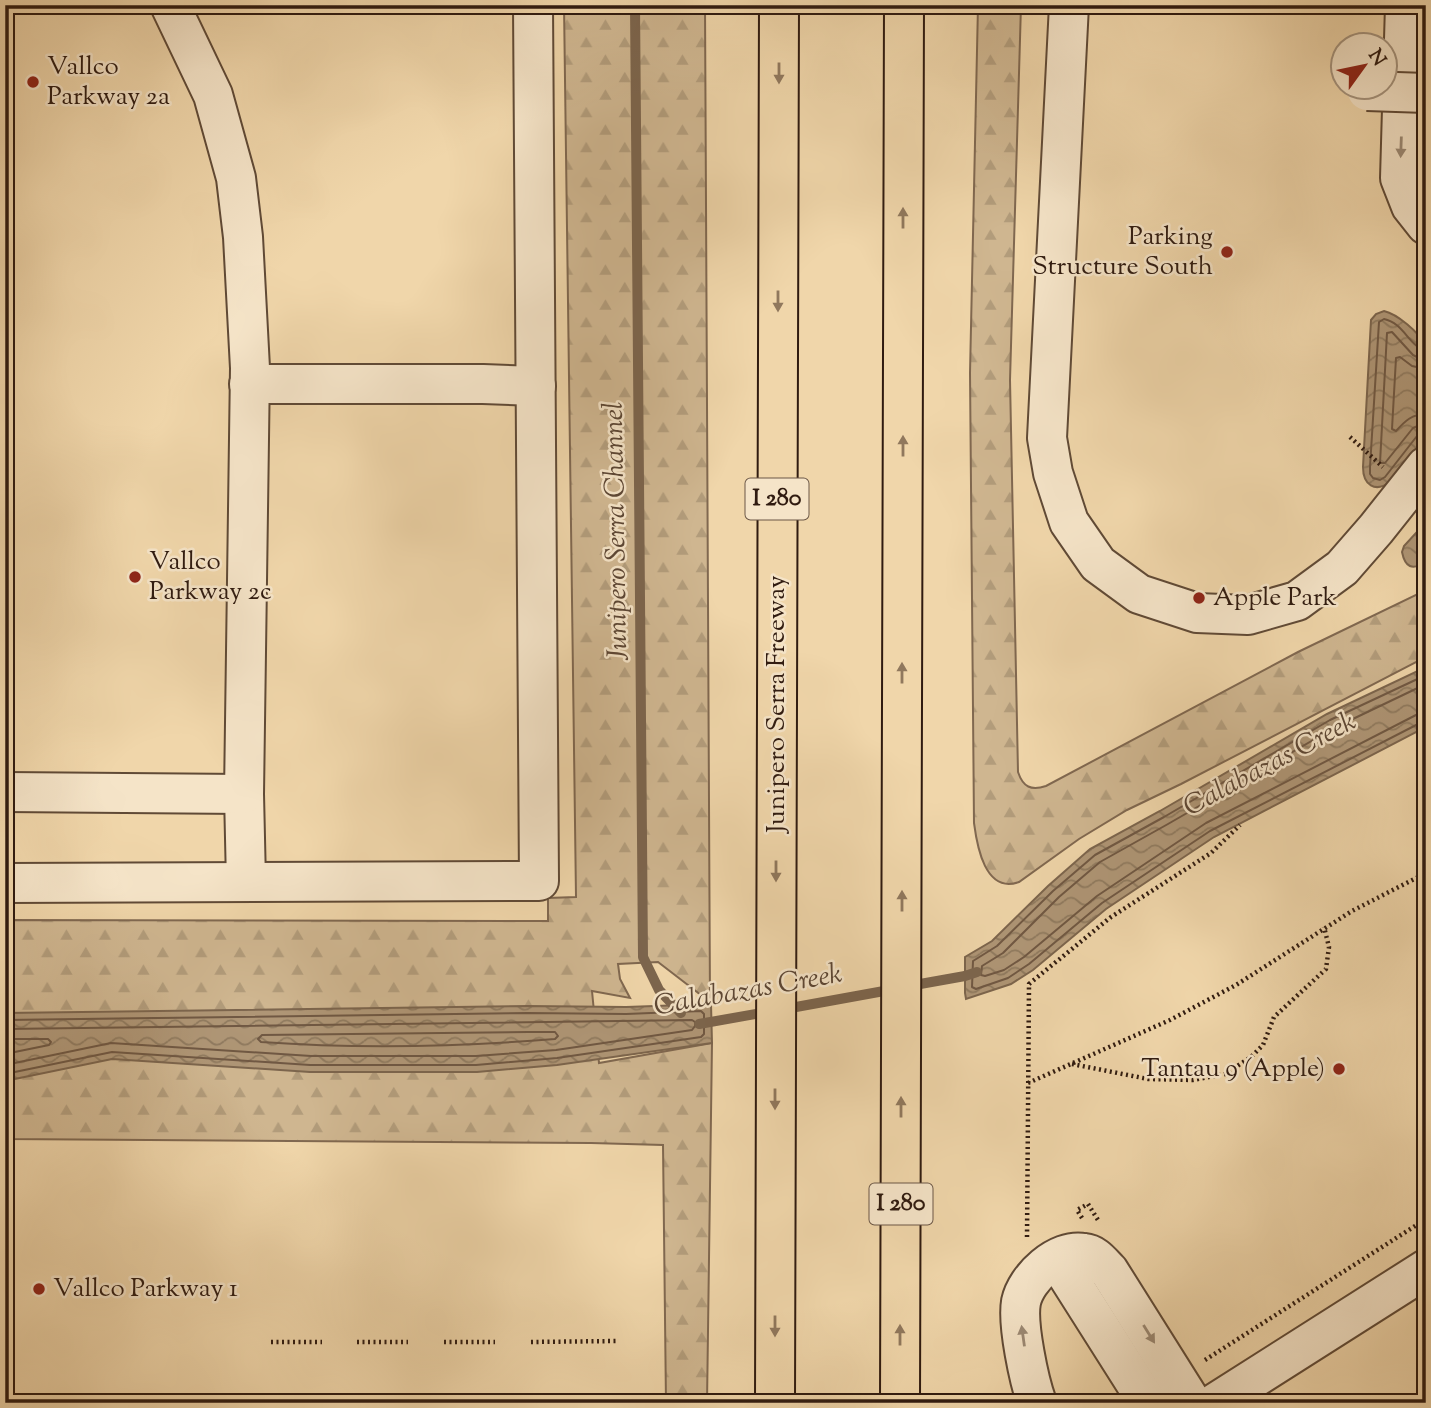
<svg xmlns="http://www.w3.org/2000/svg" width="1431" height="1408" viewBox="0 0 1431 1408" font-family="'Sorts Mill Goudy',serif">
<style>
.forest{fill:url(#forest-firs);stroke:#806850;stroke-width:2}
.water{fill:url(#water-waves);stroke:#7c654d;stroke-width:2}
.lines{fill:none;stroke-linecap:round;stroke-linejoin:round}
.shore{stroke:#705843;stroke-width:2}
.stream{stroke:#7c654d;stroke-width:10}
.minor-casing{stroke:#604a36;stroke-width:42}
.highway-casing{stroke:#301b10;stroke-width:42}
.path{stroke:#301b10;stroke-width:4.5;stroke-dasharray:2 3.5;stroke-linecap:butt}
.minor{stroke:#f5e4c8;stroke-width:38}
.highway{stroke:#f0d6aa;stroke-width:38}
.minor-bridge-casing{stroke:#604a36;stroke-width:42;stroke-linecap:butt}
.minor-bridge{stroke:#f5e4c8;stroke-width:38}
.oneway{fill:#90785d}
.oneway2{fill:#9c8a75}
.poi-dot{fill:#8f2418;stroke:#f5e4c8;stroke-width:2.5}
.labels{text-anchor:middle;dominant-baseline:central;stroke-width:5;stroke-linejoin:round;paint-order:stroke}
.shield{fill:#f5e4c8;stroke:#6b5747;stroke-width:2}
.shield-label{font-size:24px;font-weight:bold;fill:#301b10}
.poi-label{font-size:26px;fill:#301b10;stroke:#f5e4c8;text-anchor:start}
.street-label{font-size:26px;fill:#301b10;stroke:#f5e4c8}
.water-label{font-size:28px;font-style:italic;fill:#5c4634;stroke:#f5e4c8}
</style>
<defs>
<pattern id="forest-firs" width="22" height="20" patternUnits="userSpaceOnUse" patternTransform="scale(1.75)"><rect width="22" height="20" fill="#cfb690"/><path d="M5 1l3.5 6h-7zM16 11l3.5 6h-7z" fill="#b29c7b"/></pattern>
<pattern id="water-waves" width="16" height="10" patternUnits="userSpaceOnUse" patternTransform="scale(1.75)"><rect width="16" height="10" fill="#af9676"/><path d="M0 5q4-4 8 0t8 0" fill="none" stroke="#8f7a5f"/></pattern>
</defs>
<rect width="100%" height="100%" fill="#f0d6aa"/>
<filter id="stains"><feTurbulence type="fractalNoise" baseFrequency=".00286" numOctaves="4"/><feColorMatrix values="0 0 0 0 .2 0 0 0 0 .09 0 0 0 0 .02 0 0 0 .5 -.17"/></filter>
<radialGradient id="worn" r=".72"><stop offset=".6" stop-color="#630" stop-opacity="0"/><stop offset="1" stop-color="#630" stop-opacity=".3"/></radialGradient>
<g class="forest">
<polygon points="564,5 705,5 710,1002 658,962 618,964 620,979 630,998 592,991 599,1063 712,1043 707,1403 666,1403 663,1145 591,1143 5,1139 5,920 548,921 548,898 576,897"/>
<path d="M978 5H1021L1010 380 1018 772C1023 787 1031 791 1046 786L1298 652 1426 590V657L1181 784 1127 810 1079 839 1019 882C985 894 977 846 974 823L970 373Z"/>
</g>
<g class="water">
<path d="M1384 311C1397 314 1419 332 1425 345 1427 351 1427 434 1424 439 1418 451 1399 470 1390 482 1375 493 1363 485 1363 467L1371 320 1376 314Z"/>
<path d="M1426 522V562C1412 571 1405 567 1402 552L1404 546Z"/>
<polygon points="1426,667 1426,727 1214,837 1106,909 1033,970 1011,984 966,999 965,993 965,957 992,941 1048,886 1090,849 1160,811 1327,714"/>
<polygon points="711,1004 712,1043 557,1065 477,1072 310,1072 112,1059 5,1081 5,1013 528,1006 626,1007"/>
</g>
<g class="lines">
<g class="shore">
<path d="M1426 350C1410 348 1404 323 1384 319L1379 322 1370 467V474L1373 478 1380 480 1385 477 1417 436 1426 433"/>
<polyline points="1426,359 1419,358 1413,355 1392,332 1387,333 1380,463 1385,463 1413,428 1420,425 1426,424"/>
<path d="M1426 369 1412 366 1400 357 1396 358 1392 429 1396 431C1405 421 1412 414 1426 414"/>
<polyline points="1426,675 1330,720 1164,817 1095,855 1053,891 997,946 973,961 972,987 976,989 1008,978 1029,964 1102,903 1210,831 1420,723 1426,722"/>
<polyline points="1426,684 1334,728 1168,824 1100,862 1059,897 1003,953 982,966 981,975 985,976 1004,970 1024,957 1097,896 1206,823 1416,715 1426,713"/>
<polyline points="5,1020 528,1013 626,1014 701,1011 704,1014 704,1034 701,1037 557,1058 476,1065 310,1065 112,1052 5,1074"/>
<polyline points="5,1029 692,1020 695,1022 695,1026 692,1030 556,1050 476,1056 311,1056 111,1043 5,1065"/>
<path d="M528 1032H555L558 1036 555 1039C457 1047 359 1049 261 1042L258 1039 262 1035Z"/>
<polyline points="5,1039 48,1039 51,1042 49,1045 5,1054"/>
</g>
<g class="stream">
<polyline points="635,5 643,957 659,990 681,1013"/>
<polyline points="909,986 965,976 977,972"/>
<polyline points="785,1009 895,989"/>
<polyline points="699,1024 767,1012"/>
</g>
<g class="minor-casing">
<g id="minor">
<polyline points="170,5 213,95 236,178 243,237 250,368 244,794 246,882"/>
<polyline points="1069,5 1047,438 1053,473 1069,522 1098,564 1139,594 1197,613 1248,615 1297,601 1342,568 1376,529 1426,466"/>
<polyline points="1405,5 1400,178 1411,206 1426,225"/>
<polyline points="249,384 483,384 536,386"/>
<polyline points="5,792 244,794"/>
<polyline points="5,883 539,881 533,5"/>
<polyline points="1065,1272 1148,1403"/>
<path d="M1037 1403C1029 1381 1017 1324 1021 1302 1026 1278 1058 1248 1084 1253 1095 1254 1101 1263 1109 1271L1192 1403"/>
<polyline points="1215,1403 1426,1269"/>
</g>
</g>
<g class="highway-casing">
<g id="highway">
<polyline points="775,1403 779,5"/>
<polyline points="900,1403 904,5"/>
</g>
</g>
<g class="path">
<polyline points="1350,437 1383,467"/>
<polyline points="1072,1064 1148,1079 1193,1080 1225,1074 1251,1057 1263,1045 1274,1017 1326,969 1329,947 1324,927"/>
<polyline points="1028,1083 1170,1020 1236,985 1352,911 1426,873"/>
<polyline points="1082,1218 1077,1210 1088,1204 1098,1220"/>
<polyline points="1027,1237 1029,984 1111,917 1211,853 1240,825"/>
<polyline points="271,1342 322,1342"/>
<polyline points="357,1342 408,1342"/>
<polyline points="444,1342 495,1342"/>
<polyline points="531,1342 618,1341"/>
<polyline points="1205,1360 1426,1219"/>
</g>
<use href="#minor" class="minor"/>
<use href="#highway" class="highway"/>
<g class="minor-bridge-casing">
<polyline id="minor-bridge" points="1367,91 1426,93"/>
</g>
<use href="#minor-bridge" class="minor-bridge"/>
</g>
<defs><path id="oneway-solid" d="M-6-.8H1V-3.2L6.5 0L1 3.2V.8H-6Z" transform="scale(1.75)"/></defs>
<g class="oneway">
<use href="#oneway-solid" transform="translate(779 73) rotate(90)"/>
<use href="#oneway-solid" transform="translate(903 218) rotate(-90)"/>
<use href="#oneway-solid" transform="translate(778 301) rotate(90)"/>
<use href="#oneway-solid" transform="translate(903 446) rotate(-90)"/>
<use href="#oneway-solid" transform="translate(902 673) rotate(-90)"/>
<use href="#oneway-solid" transform="translate(776 871) rotate(90)"/>
<use href="#oneway-solid" transform="translate(902 901) rotate(-90)"/>
<use href="#oneway-solid" transform="translate(775 1099) rotate(90)"/>
<use href="#oneway-solid" transform="translate(901 1107) rotate(-90)"/>
<use href="#oneway-solid" transform="translate(775 1326) rotate(90)"/>
<use href="#oneway-solid" transform="translate(900 1335) rotate(-90)"/>
</g>
<g class="oneway2">
<use href="#oneway-solid" transform="translate(1401 147) rotate(92)"/>
<use href="#oneway-solid" transform="translate(1149 1334) rotate(58)"/>
<use href="#oneway-solid" transform="translate(1023 1336) rotate(-98)"/>
</g>
<g class="poi-dot">
<circle cx="33" cy="82" r="7"/>
<circle cx="1227" cy="252" r="7"/>
<circle cx="135" cy="577" r="7"/>
<circle cx="1199" cy="598" r="7"/>
<circle cx="1339" cy="1069" r="7"/>
<circle cx="39" cy="1289" r="7"/>
</g>
<g class="labels">
<g class="shield">
<rect x="745.5" y="478.5" width="63" height="41" rx="5"/>
<rect x="869.5" y="1183.5" width="63" height="41" rx="5"/>
</g>
<g class="shield-label">
<text x="777" y="499">I 280</text>
<text x="901" y="1204">I 280</text>
</g>
<g class="poi-label">
<text x="47" y="67">Vallco<tspan x="47" dy="30">Parkway 2a</tspan></text>
<text x="1213" y="237" text-anchor="end">Parking<tspan x="1213" dy="30">Structure South</tspan></text>
<text x="149" y="562">Vallco<tspan x="149" dy="30">Parkway 2c</tspan></text>
<text x="1213" y="598">Apple Park</text>
<text x="1325" y="1069" text-anchor="end">Tantau 9 (Apple)</text>
<text x="53" y="1289">Vallco Parkway 1</text>
</g>
<g class="street-label">
<text transform="translate(777 704) rotate(-90)">Junipero Serra Freeway</text>
</g>
<g class="water-label">
<text transform="translate(617 531) rotate(-91)">Junipero Serra Channel</text>
<text transform="translate(1270 765) rotate(-28)">Calabazas Creek</text>
<text transform="translate(748 991) rotate(-10)">Calabazas Creek</text>
</g>
</g>
<rect width="1431" height="1408" fill="none" stroke="#f0d6aa" stroke-width="28"/>
<rect x="7" y="7" width="1417" height="1394" fill="none" stroke="#301b10" stroke-width="3.5"/>
<rect x="14" y="14" width="1403" height="1380" fill="none" stroke="#301b10" stroke-width="2"/>
<g transform="translate(1364 66) rotate(57)"><circle r="33" fill="#f5e4c8" stroke="#a6947e" stroke-width="2"/>
<path d="M0-5L12 26L0 18L-12 26Z" fill="#8f2418"/>
<text y="-10" font-size="19" font-weight="bold" text-anchor="middle" fill="#301b10">N</text>
</g>
<rect width="100%" height="100%" filter="url(#stains)"/>
<rect width="100%" height="100%" fill="url(#worn)"/>
</svg>
